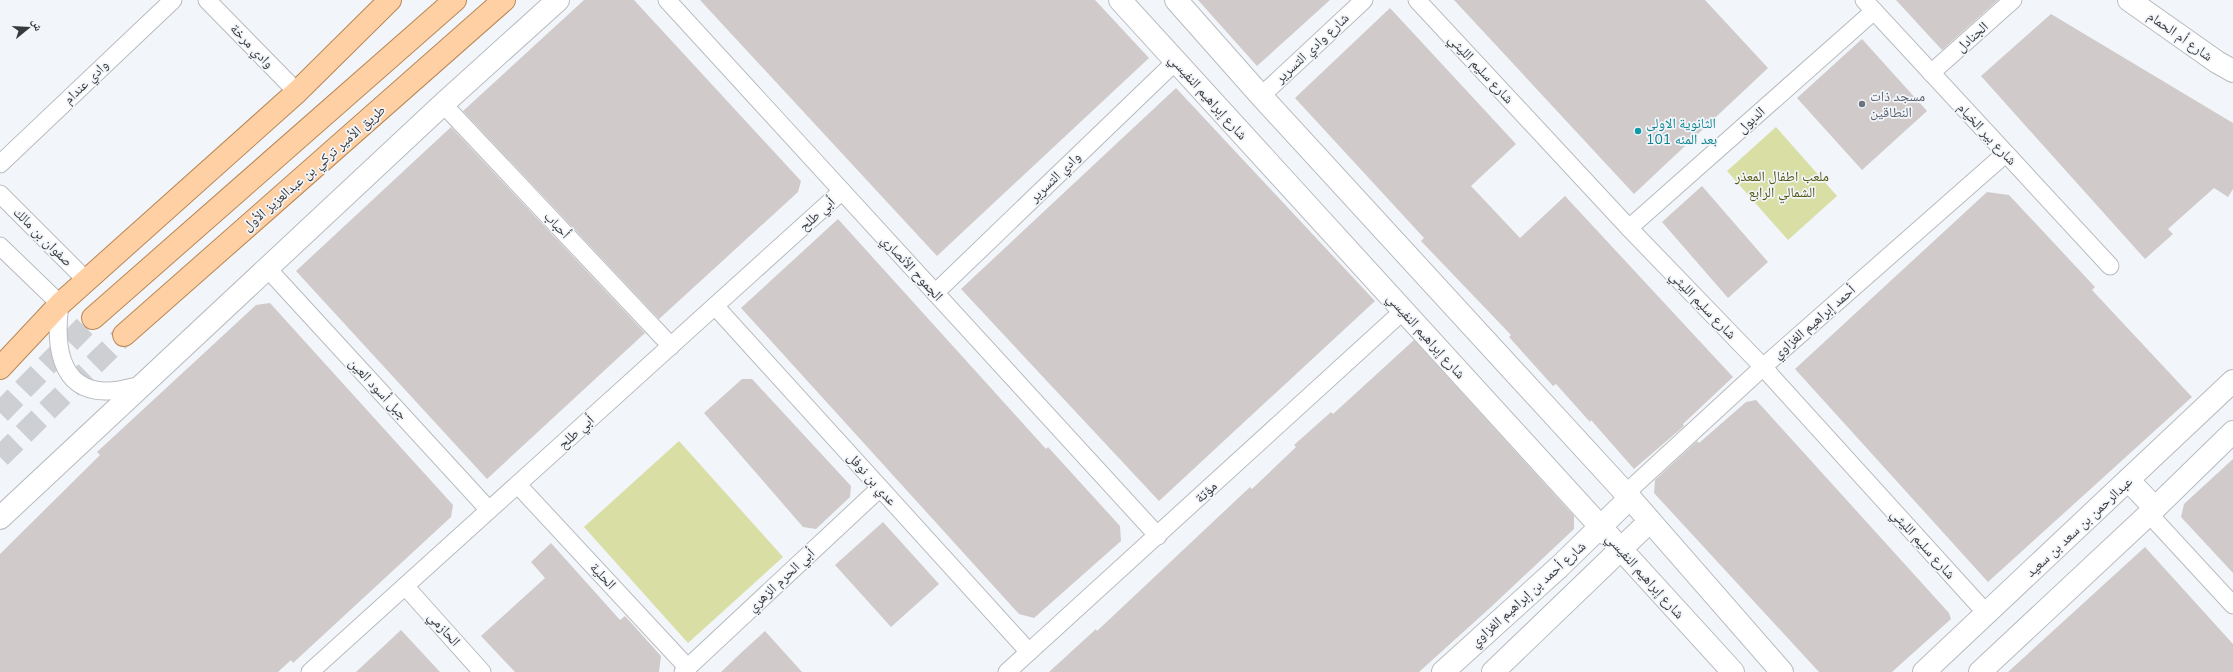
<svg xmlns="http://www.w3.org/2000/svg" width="2233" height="672" viewBox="0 0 2233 672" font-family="'Nunito Sans','Noto Naskh Arabic',sans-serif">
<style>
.green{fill:#d9dea4}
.building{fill:#d0cbca}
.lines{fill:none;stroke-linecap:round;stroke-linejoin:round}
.primary-tunnel{stroke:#cdcfd3;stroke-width:22;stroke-dasharray:22 11;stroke-linecap:butt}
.street-casing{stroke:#b8bbbf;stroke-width:19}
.secondary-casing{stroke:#b8bbbf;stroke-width:24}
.primary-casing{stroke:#b98756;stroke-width:24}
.street{stroke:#fff;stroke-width:17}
.secondary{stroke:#fff;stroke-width:22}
.primary{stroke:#ffd0a3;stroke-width:22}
.worship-dot{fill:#6b7280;stroke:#f2f5f9;stroke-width:1.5}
.culture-dot{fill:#0f9aa8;stroke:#f2f5f9;stroke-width:1.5}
.labels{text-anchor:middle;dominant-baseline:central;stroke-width:3.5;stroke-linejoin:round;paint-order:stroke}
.street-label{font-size:14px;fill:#38393b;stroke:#f2f5f9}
.worship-label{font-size:14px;fill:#5b616d;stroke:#f2f5f9;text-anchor:start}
.culture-label{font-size:14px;fill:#0d838f;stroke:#f2f5f9;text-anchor:start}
.park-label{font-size:14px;fill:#53550f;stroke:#f2f5f9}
</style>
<rect width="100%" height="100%" fill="#f2f5f9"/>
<g class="green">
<polygon points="1776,127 1837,196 1788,240 1727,171"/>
<polygon points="679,441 783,557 688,643 584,527"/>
</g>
<g class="building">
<polygon points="584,0 634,0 801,181 798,192 659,319 463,111"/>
<polygon points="700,0 1095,0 1149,58 937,256"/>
<polygon points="1198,0 1330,0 1257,66"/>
<polygon points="1454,0 1705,0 1768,68 1634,194"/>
<polygon points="1896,0 1998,0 1942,50"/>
<polygon points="1390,8 1516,144 1471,186 1520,238 1565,196 1733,377 1683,424 1684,426 1634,469 1591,420 1590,422 1556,384 1553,386 1509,337 1511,335 1421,241 1424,238 1295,98"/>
<polygon points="2051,14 2233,123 2233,189 2228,197 2214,188 2168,229 2173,234 2145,259 1981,76"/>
<polygon points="1862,39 1927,111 1862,170 1797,98"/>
<polygon points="1176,88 1375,301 1159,501 961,289"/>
<polygon points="451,127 645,333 487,479 296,271"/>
<polygon points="1702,186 1768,262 1728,298 1662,222"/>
<polygon points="1987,192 2009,195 2095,287 2092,290 2192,397 1988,582 1795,369"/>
<polygon points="838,219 1046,449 1048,447 1120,526 1121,541 1034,618 1019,614 741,308"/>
<polygon points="270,303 453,505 451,517 293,663 291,660 278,672 0,672 0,554 100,455 97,452 256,305"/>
<polygon points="1414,340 1574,516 1574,529 1491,607 1419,672 1049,672 1096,629 1097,631 1250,487 1252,489 1296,447 1294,445 1331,412 1333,414"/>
<polygon points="742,379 752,379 851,486 850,497 816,529 803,527 704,413"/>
<polygon points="1756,400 1949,613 1951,619 1892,672 1819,672 1654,493 1655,480 1697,441 1699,443 1746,402"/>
<polygon points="2233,459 2233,573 2181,517 2184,504"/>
<polygon points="883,522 939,584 891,627 835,565"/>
<polygon points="551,543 620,620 625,616 661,656 659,672 515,672 481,636 545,578 531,562"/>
<polygon points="2145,547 2233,644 2233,672 2008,672"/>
<polygon points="401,630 440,672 356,672"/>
<polygon points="765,631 802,672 721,672 742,652"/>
</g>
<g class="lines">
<g class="primary-tunnel">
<polyline points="0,413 93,318"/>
<polyline points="0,457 124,335"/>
</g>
<g class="street-casing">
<g id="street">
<polyline points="207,0 297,92"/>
<polyline points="667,0 1158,536"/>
<polyline points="1417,0 1629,228 1763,367 1987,614"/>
<polyline points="1864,0 2110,266"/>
<polyline points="1931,73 2013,0"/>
<polyline points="1261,96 1364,0"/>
<polyline points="443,104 671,346"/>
<polyline points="0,164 173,0"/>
<polyline points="0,194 86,280"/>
<polyline points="1629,228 1874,11"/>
<path d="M0 246 60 304C55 340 57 390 105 391 117 392 129 388 141 385"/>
<polyline points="267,268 489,510"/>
<polyline points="935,293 1175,62"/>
<polyline points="715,306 1029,652"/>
<polyline points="518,485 688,668"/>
<polyline points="1626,493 1763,367 2005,154"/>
<polyline points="2149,514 2233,605"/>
<polyline points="405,586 482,672"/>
<polyline points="310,672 842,191"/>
<polyline points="683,672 880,488"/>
<polyline points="1007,672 1403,311"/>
</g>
</g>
<g class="secondary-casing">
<g id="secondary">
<polyline points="1120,0 1733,672"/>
<polyline points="1176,0 1261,96 1630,498 1782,672"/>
<polyline points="2129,0 2217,62 2233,71"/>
<polyline points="2128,480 2155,508"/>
<polyline points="0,518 443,104 558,0"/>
<polyline points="1443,672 1559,567 1630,498"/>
<polyline points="1493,672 1650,521"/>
<polyline points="1924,672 2233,381"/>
<polyline points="1980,672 2149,514 2233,432"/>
</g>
</g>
<g class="primary-casing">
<g id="primary">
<polyline points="93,318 455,0"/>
<polyline points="124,335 504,0"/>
<polyline points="0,368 60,304 297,92 390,0"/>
</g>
</g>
<use href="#street" class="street"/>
<use href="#secondary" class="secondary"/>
<use href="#primary" class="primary"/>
</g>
<circle class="worship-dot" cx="1862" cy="104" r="4"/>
<circle class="culture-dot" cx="1638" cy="131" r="4"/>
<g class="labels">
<g class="street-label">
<text transform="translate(2180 36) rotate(35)">شارع أم الحمام</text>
<text transform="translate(1972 37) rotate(-42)">الجنادل</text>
<text transform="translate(252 46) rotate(46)">وادي مرخة</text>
<text transform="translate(1312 48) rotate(-43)">شارع وادي التسرير</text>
<text transform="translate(1481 69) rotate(47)">شارع سليم الليثي</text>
<text transform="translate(86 82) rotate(-44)">وادي عندام</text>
<text transform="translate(1208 97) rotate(48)">شارع إبراهيم النفيسي</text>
<text transform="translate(1751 120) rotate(-42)">الدبول</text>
<text transform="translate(1987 134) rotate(47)">شارع بير الخيام</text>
<text transform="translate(314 168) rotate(-41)">طريق الأمير تركي بن عبدالعزيز الأول</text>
<text transform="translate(1055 177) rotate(-44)">وادي التسرير</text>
<text transform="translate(817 214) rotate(-42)">أبي طلح</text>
<text transform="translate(557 225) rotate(47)">أحباب</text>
<text transform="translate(43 237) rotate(45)">صفوان بن مالك</text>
<text transform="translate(912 268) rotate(47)">الجموح الأنصاري</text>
<text transform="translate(1703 305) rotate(46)">شارع سليم الليثي</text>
<text transform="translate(1814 322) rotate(-41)">أحمد إبراهيم الغزاوي</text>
<text transform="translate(1426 336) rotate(48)">شارع إبراهيم النفيسي</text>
<text transform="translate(378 389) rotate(47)">جبل أسود العين</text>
<text transform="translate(576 432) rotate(-42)">أبي طلح</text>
<text transform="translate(872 479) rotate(48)">عدي بن نوفل</text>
<text transform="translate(1206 492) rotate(-43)">مؤتة</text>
<text transform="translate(2079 527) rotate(-43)">عبدالرحمن بن سعد بن سعيد</text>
<text transform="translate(1923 544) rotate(48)">شارع سليم الليثي</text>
<text transform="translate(603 576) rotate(47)">الحلية</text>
<text transform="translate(1645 576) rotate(48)">شارع إبراهيم النفيسي</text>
<text transform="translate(781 580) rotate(-43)">أبي الحرم الزهري</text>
<text transform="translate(1528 594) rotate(-42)">شارع أحمد بن إبراهيم الغزاوي</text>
<text transform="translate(444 629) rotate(48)">الحازمي</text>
</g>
<g class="worship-label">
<text x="1870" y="96">مسجد ذات<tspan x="1870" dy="16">النطاقين</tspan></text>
</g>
<g class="culture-label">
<text x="1646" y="123">الثانوية الاولى<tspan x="1646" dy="16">بعد المئه 101</tspan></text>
</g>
<g class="park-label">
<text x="1782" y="176">ملعب اطفال المعذر<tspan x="1782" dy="16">الشمالي الرابع</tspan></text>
</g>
</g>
<g transform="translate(28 28) rotate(72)" stroke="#f2f5f9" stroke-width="3" paint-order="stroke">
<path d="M0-3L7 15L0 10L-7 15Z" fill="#38393b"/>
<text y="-6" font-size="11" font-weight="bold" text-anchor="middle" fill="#38393b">ش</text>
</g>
</svg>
